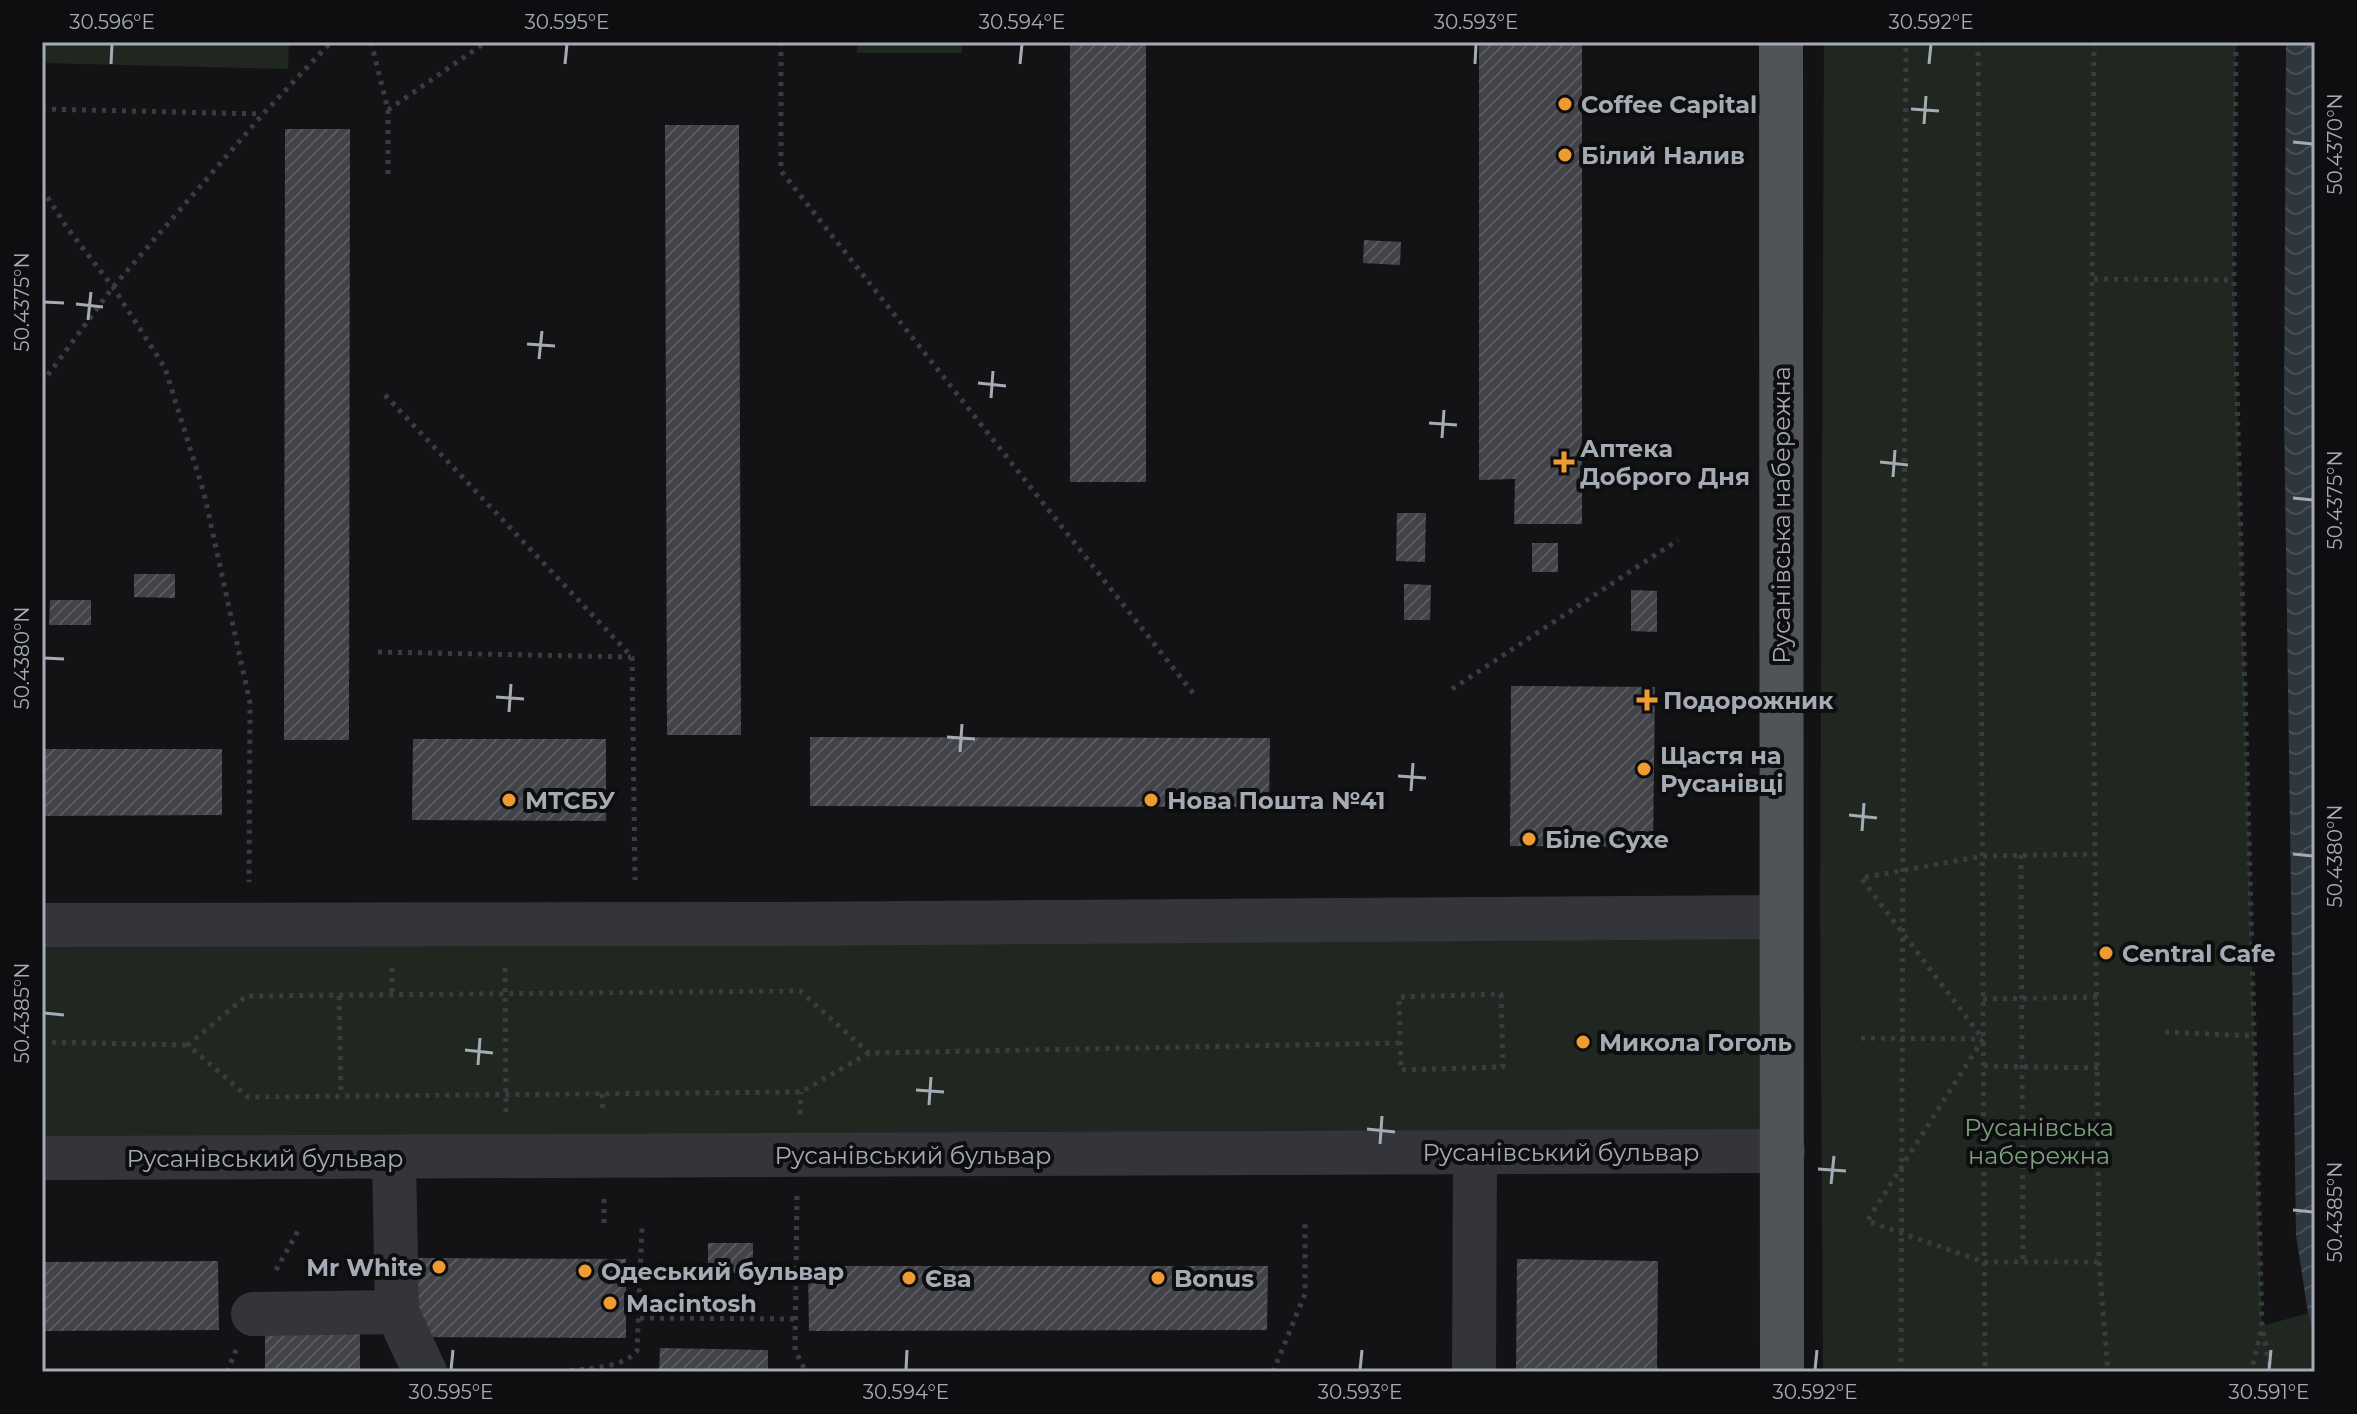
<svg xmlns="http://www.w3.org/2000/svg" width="2357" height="1414" viewBox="0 0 2357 1414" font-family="Montserrat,sans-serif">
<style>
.green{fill:#1f2720}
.water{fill:url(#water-waves)}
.building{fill:url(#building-hatch)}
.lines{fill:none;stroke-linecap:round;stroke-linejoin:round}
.path{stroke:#3a3d40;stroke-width:5;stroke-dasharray:4 6;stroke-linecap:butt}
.minor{stroke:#34353a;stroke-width:44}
.major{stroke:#505358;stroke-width:44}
.ticks{fill:none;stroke:#a5abb5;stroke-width:3}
.poi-dot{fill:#ee9c32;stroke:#0e0e10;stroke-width:3}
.labels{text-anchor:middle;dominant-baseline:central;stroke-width:8;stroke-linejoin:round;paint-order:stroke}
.poi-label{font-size:24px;font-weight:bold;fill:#a5abb5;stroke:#0e0e10;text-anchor:start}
.street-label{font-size:24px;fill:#a5abb5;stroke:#0e0e10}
.park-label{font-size:24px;fill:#7da07c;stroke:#0e0e10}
.neatline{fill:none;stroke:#a5abb5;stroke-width:3}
.ticks-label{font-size:20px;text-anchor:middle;fill:#a5abb5}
</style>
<defs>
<pattern id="water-waves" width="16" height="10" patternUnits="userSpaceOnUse" patternTransform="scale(2)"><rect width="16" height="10" fill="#2d373d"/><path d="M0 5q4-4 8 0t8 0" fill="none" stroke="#485157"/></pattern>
<pattern id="building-hatch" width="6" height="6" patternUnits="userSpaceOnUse" patternTransform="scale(2)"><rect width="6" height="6" fill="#424348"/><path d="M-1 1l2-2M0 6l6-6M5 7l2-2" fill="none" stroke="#5a5b60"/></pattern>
</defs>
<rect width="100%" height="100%" fill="#131315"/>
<g class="green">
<polygon points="42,42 289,42 288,69 42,63"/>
<rect x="857" y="42" width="105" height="11"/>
<polygon points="1824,42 2236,42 2234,280 2262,1326 2308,1313 2315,1338 2315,1372 1823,1372 1820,905"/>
<polygon points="1781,917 1783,1151 42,1157 42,926"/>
</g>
<polygon class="water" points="2286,42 2315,42 2315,1338 2308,1313 2296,1235 2284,414"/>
<g class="building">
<rect x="1070" y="42" width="76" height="440"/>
<polygon points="1479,42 1582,42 1582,524 1514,524 1515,479 1479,480"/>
<polygon points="665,125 739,125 741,735 667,735"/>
<polygon points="285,129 350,129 349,740 284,740"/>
<polygon points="1364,240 1401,242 1400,265 1363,263"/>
<polygon points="1397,513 1426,513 1425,562 1396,561"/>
<rect x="1532" y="543" width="26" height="29"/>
<polygon points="134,574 175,574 175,598 134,597"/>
<polygon points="1404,584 1431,585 1430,620 1404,620"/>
<polygon points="1631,590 1657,591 1657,632 1631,631"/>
<polygon points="50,600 91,600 91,625 49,625"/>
<polygon points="1511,686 1655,687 1653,847 1510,846"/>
<polygon points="810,737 1270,738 1269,807 810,806"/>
<polygon points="413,739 606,739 606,821 412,820"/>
<polygon points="42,749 222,749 222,815 42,816"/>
<rect x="708" y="1243" width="45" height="30"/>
<polygon points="418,1258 626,1259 626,1338 417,1337"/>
<polygon points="1517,1259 1658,1261 1657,1372 1516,1372"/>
<polygon points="218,1261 219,1330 42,1331 42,1262"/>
<polygon points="808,1266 1268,1266 1267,1330 809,1331"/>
<rect x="265" y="1329" width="95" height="43"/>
<polygon points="660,1348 768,1350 768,1372 659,1372"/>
</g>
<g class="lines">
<g class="path">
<polyline points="371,42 388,110 388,178"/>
<polyline points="781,42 781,171 1193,693"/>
<polyline points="1978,42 1985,1372"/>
<polyline points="2094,42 2091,435 2099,1262 2108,1372"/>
<polyline points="2236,42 2234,280 2262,1327 2251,1372"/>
<polyline points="42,109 262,114"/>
<polyline points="388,110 486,42"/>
<polyline points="42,189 68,229 113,287 165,368 204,493 250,703 249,882"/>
<polyline points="2094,279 2234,280"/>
<polyline points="42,383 113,287 263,114 331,42"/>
<polyline points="385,395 632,657 635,880"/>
<polyline points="378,652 631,657"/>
<polyline points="1452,689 1678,540"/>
<polyline points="2097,854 1983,856 1861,878 1983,1039 1867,1221 1984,1262 2099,1262"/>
<polyline points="2021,855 2023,1262"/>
<polyline points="392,968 392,995"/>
<polyline points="505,968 506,1114"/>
<polygon points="1501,994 1503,1067 1401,1070 1399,997"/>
<polyline points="339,996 341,1096"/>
<polyline points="1983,999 2098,997"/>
<polyline points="2165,1032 2254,1036"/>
<polyline points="1861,1038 1982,1039"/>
<polyline points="42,1042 188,1045"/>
<polyline points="869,1053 801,1092 248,1097 188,1045 246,996 800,991 869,1053 1401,1043"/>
<polyline points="1984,1066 2099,1068"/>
<polyline points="602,1094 603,1113"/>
<polyline points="800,1114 801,1092"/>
<polyline points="797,1196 795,1350 806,1372"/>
<polyline points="604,1199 604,1227"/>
<polyline points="276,1270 299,1229"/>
<polyline points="640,1318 795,1319"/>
<polyline points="2263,1332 2271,1372"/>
<polyline points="227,1372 236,1350"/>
<path d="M560 1372C584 1368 620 1370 637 1351L642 1227"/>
<polyline points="1273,1372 1305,1294 1305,1223"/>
<polyline points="1901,1372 1906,42"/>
</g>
<g class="minor">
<polyline points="42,925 776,924 1781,917"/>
<polyline points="42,1158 1783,1151"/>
<polyline points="394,1158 397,1312 425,1372"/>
<polyline points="253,1314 397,1312"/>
<polyline points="1474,1372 1475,1152"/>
</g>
<polyline class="major" points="1781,42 1782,1372"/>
</g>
<path class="ticks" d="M111 64 112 44M565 64 567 44M1020 64 1022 44M1475 64 1476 44M1929 64 1931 44M1911 109 1939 111M1924 124 1926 96M2293 142 2313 144M44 302 64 303M76 304 103 307M88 320 91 292M527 344 555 346M539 359 542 331M978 383 1006 386M991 398 993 371M1429 423 1457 425M1442 438 1444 410M1880 462 1908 465M1893 477 1895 450M2293 498 2313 500M44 658 64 659M496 697 524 699M509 712 511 684M947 737 975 739M960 752 962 724M1398 776 1426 778M1411 791 1413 763M1849 815 1877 818M1862 831 1864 803M2293 854 2313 856M44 1013 64 1015M465 1050 493 1053M478 1065 480 1038M916 1090 944 1092M929 1105 931 1077M1367 1129 1395 1132M1380 1144 1382 1116M1818 1169 1846 1171M1831 1184 1834 1156M2293 1210 2313 1212M451 1370 453 1350M906 1370 907 1350M1360 1370 1362 1350M1815 1370 1817 1350M2269 1370 2271 1350"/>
<g class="poi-dot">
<circle cx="1565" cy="104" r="8"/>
<circle cx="1565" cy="155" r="8"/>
<path d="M1560 450h8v8h8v8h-8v8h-8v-8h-8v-8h8z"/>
<path d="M1643 688h8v8h8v8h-8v8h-8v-8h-8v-8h8z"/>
<circle cx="1644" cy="769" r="8"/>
<circle cx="509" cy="800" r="8"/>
<circle cx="1151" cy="800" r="8"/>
<circle cx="1529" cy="839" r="8"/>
<circle cx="2106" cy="953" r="8"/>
<circle cx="1583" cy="1042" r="8"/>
<circle cx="439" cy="1267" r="8"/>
<circle cx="585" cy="1271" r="8"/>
<circle cx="909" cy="1278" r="8"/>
<circle cx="1158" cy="1278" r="8"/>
<circle cx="610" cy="1303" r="8"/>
</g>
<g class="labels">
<g class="poi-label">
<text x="1581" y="104">Coffee Capital</text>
<text x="1581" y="155">Білий Налив</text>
<text x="1580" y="448">Аптека<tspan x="1580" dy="28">Доброго Дня</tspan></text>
<text x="1663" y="700">Подорожник</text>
<text x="1660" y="755">Щастя на<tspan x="1660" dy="28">Русанівці</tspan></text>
<text x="525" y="800">МТСБУ</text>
<text x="1167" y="800">Нова Пошта №41</text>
<text x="1545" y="839">Біле Сухе</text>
<text x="2122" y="953">Central Cafe</text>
<text x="1599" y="1042">Микола Гоголь</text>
<text x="423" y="1267" text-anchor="end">Mr White</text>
<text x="601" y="1271">Одеський бульвар</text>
<text x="925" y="1278">Єва</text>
<text x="1174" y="1278">Bonus</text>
<text x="626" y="1303">Macintosh</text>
</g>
<g class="street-label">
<text transform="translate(1781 515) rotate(-90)">Русанівська набережна</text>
<text x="1561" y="1152">Русанівський бульвар</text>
<text x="913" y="1155">Русанівський бульвар</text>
<text x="265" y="1158">Русанівський бульвар</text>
</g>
<g class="park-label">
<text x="2039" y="1127">Русанівська<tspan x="2039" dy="28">набережна</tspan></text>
</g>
</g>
<rect width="2357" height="1414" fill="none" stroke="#0e0e10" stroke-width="88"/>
<rect x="44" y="44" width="2269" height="1326" class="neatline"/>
<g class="ticks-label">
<text x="112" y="29">30.596°E</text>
<text x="567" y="29">30.595°E</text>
<text x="1022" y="29">30.594°E</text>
<text x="1476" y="29">30.593°E</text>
<text x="1931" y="29">30.592°E</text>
<text transform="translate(2335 144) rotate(-90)" y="7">50.4370°N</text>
<text transform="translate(22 302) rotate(-90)" y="7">50.4375°N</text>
<text transform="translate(2335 500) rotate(-90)" y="7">50.4375°N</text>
<text transform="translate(22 658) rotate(-90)" y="7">50.4380°N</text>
<text transform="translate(2335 856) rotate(-90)" y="7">50.4380°N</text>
<text transform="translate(22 1013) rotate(-90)" y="7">50.4385°N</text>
<text transform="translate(2335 1212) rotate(-90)" y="7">50.4385°N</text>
<text x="451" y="1399">30.595°E</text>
<text x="906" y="1399">30.594°E</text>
<text x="1360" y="1399">30.593°E</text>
<text x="1815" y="1399">30.592°E</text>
<text x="2269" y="1399">30.591°E</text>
</g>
</svg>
